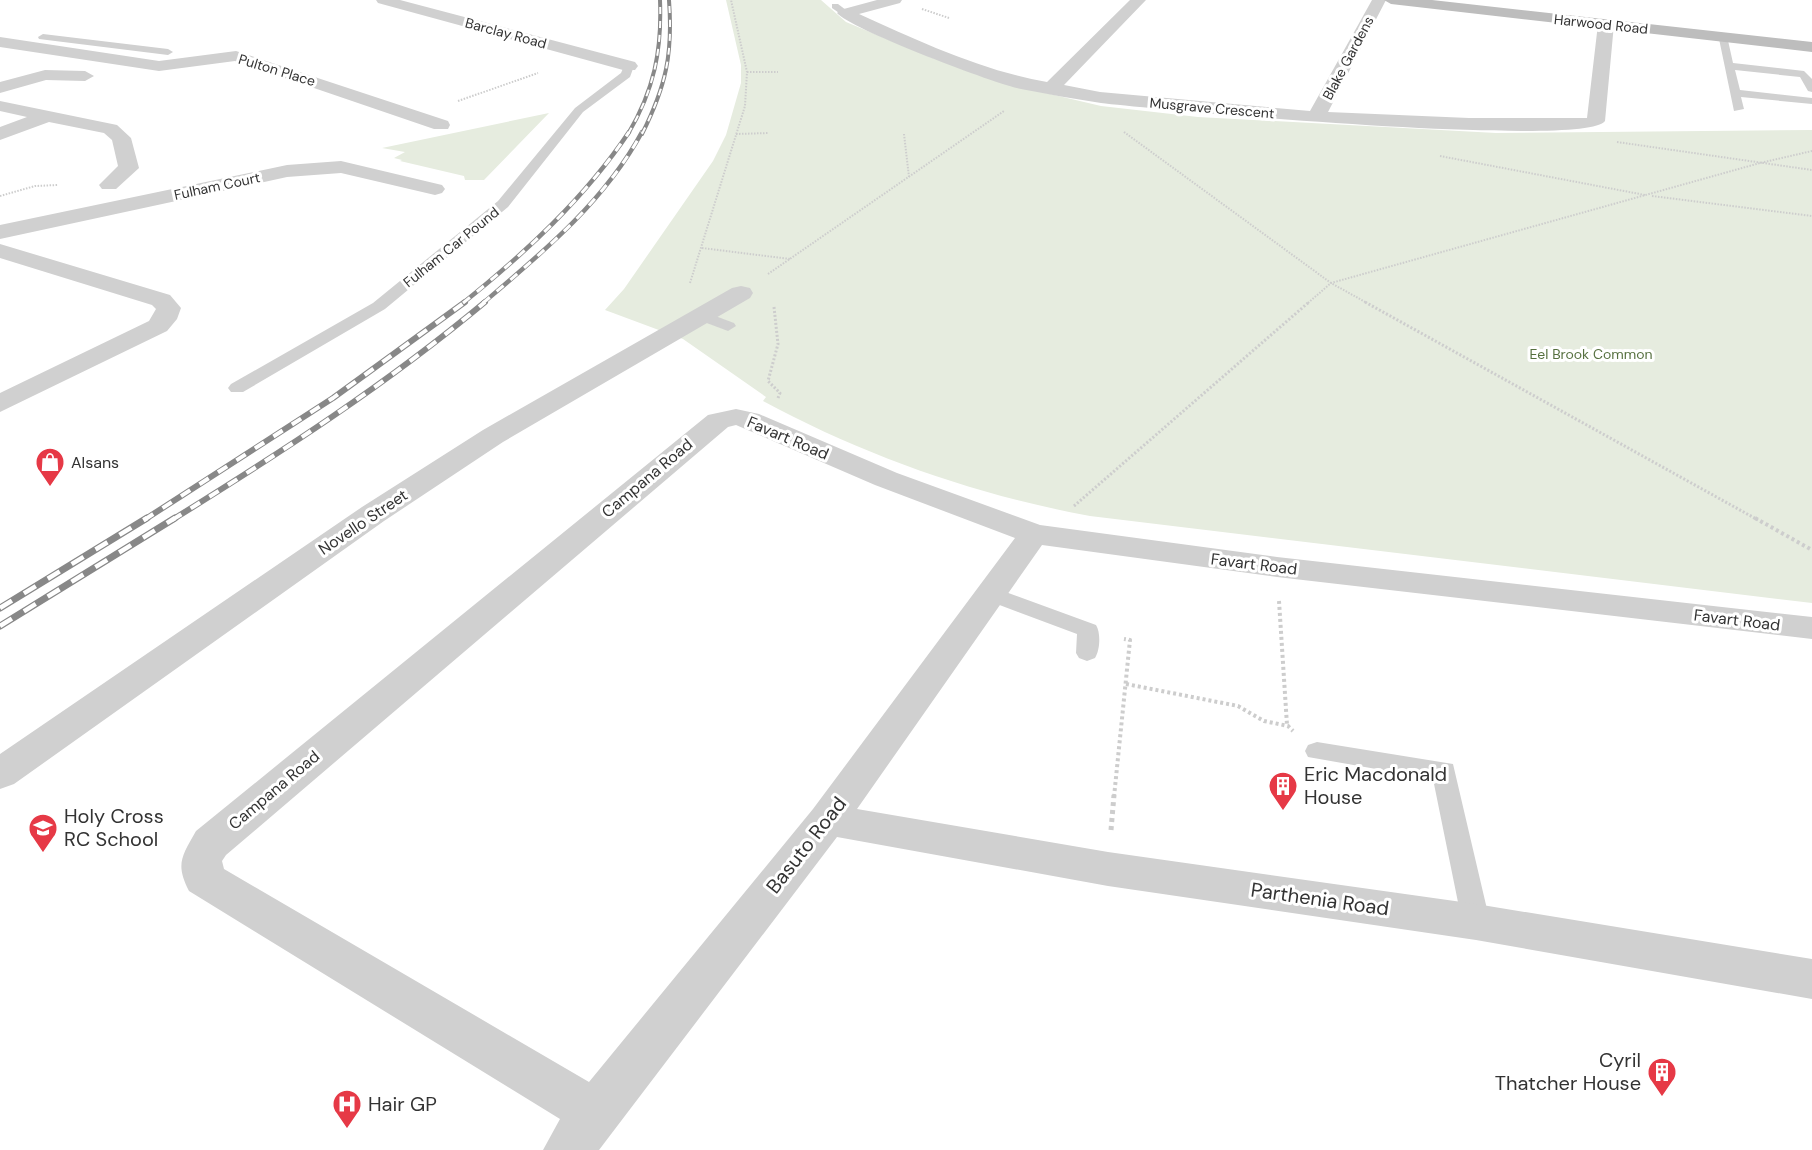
<svg xmlns="http://www.w3.org/2000/svg" width="1812" height="1150" viewBox="0 0 1812 1150" font-family="'DM Sans',sans-serif">
<style>
.green{fill:#e6ecdf}
.lines{fill:none;stroke-linecap:round;stroke-linejoin:round}
.path-far3{stroke:#cdcdcd;stroke-width:2;stroke-dasharray:1.5 1.5;stroke-linecap:butt}
.path-far2{stroke:#cdcdcd;stroke-width:3;stroke-dasharray:2 2;stroke-linecap:butt}
.path-far1{stroke:#cdcdcd;stroke-width:4;stroke-dasharray:3 3;stroke-linecap:butt}
.path{stroke:#cdcdcd;stroke-width:5;stroke-dasharray:4 4;stroke-linecap:butt}
.lane{fill:#d0d0d0;fill-rule:evenodd}
.street{fill:#d0d0d0;fill-rule:evenodd}
.secondary{fill:#bdbdbd;fill-rule:evenodd}
.rail-far3-casing{stroke:#888;stroke-width:4}
.rail-far2-casing{stroke:#888;stroke-width:4.5}
.rail-far1-casing{stroke:#888;stroke-width:6}
.rail-casing{stroke:#888;stroke-width:7}
.rail-far3{stroke:#fff;stroke-width:2;stroke-dasharray:7;stroke-linecap:butt}
.rail-far2{stroke:#fff;stroke-width:3;stroke-dasharray:9;stroke-linecap:butt}
.rail-far1{stroke:#fff;stroke-width:4;stroke-dasharray:11;stroke-linecap:butt}
.rail{stroke:#fff;stroke-width:4.5;stroke-dasharray:14;stroke-linecap:butt}
.labels{text-anchor:middle;dominant-baseline:central;stroke-width:6;stroke-linejoin:round;paint-order:stroke}
.far-street-label{font-size:14px;fill:#333;stroke:#fff}
.far-park-label{font-size:14px;fill:#56703f;stroke:#fff}
.street-label{font-size:16px;fill:#333;stroke:#fff}
.poi-label{font-size:16px;fill:#333;stroke:#fff;text-anchor:start}
.near-poi-label{font-size:20px;fill:#333;stroke:#fff;text-anchor:start}
.near-street-label{font-size:20px;fill:#333;stroke:#fff}
</style>
<rect width="100%" height="100%" fill="#fff"/>
<g class="green">
<path d="M726 0H821L846 22 930 57 1012 85 1101 106 1198 117 1496 133 1812 130V603L1090 516C976 495 865 456 763 401L766 397 683 339 605 310 624 289 713 161 726 135 741 83V65Z"/>
<polygon points="549,113 484,180 465,180 464,176 400,161 402,160 394,158 405,152 382,148"/>
</g>
<g class="lines">
<g class="path-far3">
<polyline points="922,9 949,18"/>
<polyline points="747,72 778,72"/>
<polyline points="458,101 538,73"/>
<polyline points="1124,132 1331,283 1367,303"/>
<polyline points="736,134 769,133"/>
<polyline points="904,134 909,177"/>
<polyline points="1617,142 1812,170"/>
<polyline points="1440,156 1645,195"/>
<polyline points="0,196 35,186 58,185"/>
<polyline points="1652,196 1812,216"/>
<polyline points="702,248 790,259"/>
<polyline points="768,274 1004,111"/>
<polyline points="690,283 745,106 747,72 731,0"/>
<polyline points="1308,303 1331,283 1760,163 1812,151"/>
</g>
<g class="path-far2">
<polyline points="1365,302 1758,520"/>
<polyline points="774,307 778,344 768,381 780,393 778,398"/>
<polyline points="1074,506 1309,302"/>
</g>
<g class="path-far1">
<polyline points="1755,518 1812,550"/>
<polyline points="1279,601 1287,725"/>
<polyline points="1126,684 1238,706 1264,721 1288,726 1293,731"/>
<polyline points="1114,797 1130,640 1124,639"/>
</g>
<polyline class="path" points="1111,830 1114,795"/>
<g class="lane">
<polygon points="832,4 838,4 850,13 842,15 832,8"/>
<polygon points="43,34 168,49 173,52 168,55 39,39 38,37"/>
<polygon points="1718,34 1727,36 1733,63 1804,71 1812,79 1812,92 1808,91 1800,77 1735,70 1740,90 1812,98 1812,104 1741,97 1744,109 1734,111"/>
<polygon points="625,64 634,66 630,77 583,112 508,207 385,309 243,392 231,392 228,388 231,384 373,303 498,201 575,108 621,73"/>
<polygon points="702,311 734,323 736,326 728,331 696,319 694,316"/>
<path d="M989 586 1096 625C1101 633 1100 650 1095 658L1087 661 1079 658 1076 653 1077 634 981 598 978 593 981 588Z"/>
<polygon points="1317,742 1453,764 1490,922 1486,930 1476,934 1466,930 1462,922 1433,779 1308,757 1305,751 1308,745"/>
</g>
<g class="street">
<polygon points="376,0 400,0 635,62 638,66 635,70 623,70 378,3"/>
<path d="M877 0H902L900 3 859 14C919 41 982 71 1047 82L1130 0H1146L1064 85 1100 92 1310 111 1372 0H1386L1328 112 1469 118H1587L1598 24 1606 19 1614 24 1605 121C1586 149 1159 110 1101 103 1074 99 1048 94 1021 89 995 84 850 29 837 13L840 10Z"/>
<polygon points="0,37 159,61 236,51 448,121 450,125 448,129 434,129 235,61 159,71 0,47"/>
<polygon points="45,70 85,71 94,76 85,81 46,80 0,93 0,82"/>
<polygon points="0,101 117,125 131,138 139,168 116,189 102,189 99,185 118,166 112,140 104,133 49,122 0,140 0,127 27,117 0,111"/>
<polygon points="341,161 442,185 445,189 442,193 435,195 341,173 287,177 0,239 0,225 287,165"/>
<polygon points="0,244 170,295 181,308 177,319 167,331 0,412 0,393 149,321 156,309 152,305 0,258"/>
<polygon points="741,286 750,288 753,293 750,298 503,442 384,521 14,784 0,789 0,754 362,507 483,430 732,288"/>
<path d="M736 409 759 414 897 473 1040 525 1277 557 1812 617V639L1277 577 1042 545 857 809 1108 852 1476 904 1812 959V999L1476 940 1108 886 837 837 599 1150H543L560 1119 189 891C175 864 182 856 196 831L708 415ZM736 425 875 485 1015 538 813 809 589 1082 224 869 222 861 226 855 728 427Z"/>
</g>
<polygon class="secondary" points="1384,0 1432,0 1812,42 1812,52 1391,4"/>
<g class="rail-far3-casing">
<g id="rail-far3">
<path d="M628 134C654 90 662 51 660 0"/>
<path d="M642 134C666 86 673 54 669 0"/>
</g>
</g>
<g class="rail-far2-casing">
<g id="rail-far2">
<path d="M463 303C524 254 585 198 629 132"/>
<path d="M483 303C542 253 605 201 642 132"/>
</g>
</g>
<g class="rail-far1-casing">
<g id="rail-far1">
<polyline points="144,520 333,398 465,302"/>
<path d="M172 520C280 453 387 384 485 302"/>
</g>
</g>
<g class="rail-casing">
<g id="rail">
<polyline points="0,608 147,518"/>
<polyline points="0,626 175,518"/>
</g>
</g>
<use href="#rail-far3" class="rail-far3"/>
<use href="#rail-far2" class="rail-far2"/>
<use href="#rail-far1" class="rail-far1"/>
<use href="#rail" class="rail"/>
</g>
<defs>
<g id="shop-pin" transform="scale(1.5)"><path d="M0 17L-7.5 6A9.5 9.5 0 1 1 7.5 6Z" fill="#e63946" stroke="#fff"/><path d="M-5-2.5h2.3a2.7 3.5 0 0 1 5.4 0H5L5.5 6h-11ZM-1.5-2.5h3a1.5 2.3 0 0 0-3 0Z" fill="#fff"/></g>
<g id="building-pin" transform="scale(1.5)"><path d="M0 17L-7.5 6A9.5 9.5 0 1 1 7.5 6Z" fill="#e63946" stroke="#fff"/><path d="M-4-6H4V6H1V3H-1V6H-4ZM-2.5-4.3h1.7v1.8h-1.7ZM.8-4.3h1.7v1.8H.8ZM-2.5-1h1.7V.8h-1.7ZM.8-1h1.7V.8H.8Z" fill="#fff"/></g>
<g id="school-pin" transform="scale(1.5)"><path d="M0 17L-7.5 6A9.5 9.5 0 1 1 7.5 6Z" fill="#e63946" stroke="#fff"/><path d="M0-5L7-2L0 1L-7-2ZM-4 1L0 2.5L4 1V4Q0 6-4 4Z" fill="#fff"/></g>
<g id="hospital-pin" transform="scale(1.5)"><path d="M0 17L-7.5 6A9.5 9.5 0 1 1 7.5 6Z" fill="#e63946" stroke="#fff"/><path d="M-5-5h3v3.5h4V-5h3V5h-3V1.5h-4V5h-3Z" fill="#fff"/></g>
</defs>
<g fill-rule="evenodd">
<use href="#shop-pin" x="50" y="462"/>
<use href="#building-pin" x="1283" y="786"/>
<use href="#school-pin" x="43" y="828"/>
<use href="#building-pin" x="1662" y="1072"/>
<use href="#hospital-pin" x="347" y="1104"/>
</g>
<g class="labels">
<g class="far-street-label">
<text transform="translate(1601 24) rotate(6)">Harwood Road</text>
<text transform="translate(506 33) rotate(15)">Barclay Road</text>
<text transform="translate(1348 58) rotate(-62)">Blake Gardens</text>
<text transform="translate(277 70) rotate(17)">Pulton Place</text>
<text transform="translate(1212 108) rotate(5)">Musgrave Crescent</text>
<text transform="translate(217 186) rotate(-12)">Fulham Court</text>
<text transform="translate(451 247) rotate(-39)">Fulham Car Pound</text>
</g>
<g class="far-park-label">
<text x="1591" y="354">Eel Brook Common</text>
</g>
<g class="street-label">
<text transform="translate(788 438) rotate(23)">Favart Road</text>
<text transform="translate(647 478) rotate(-40)">Campana Road</text>
<text transform="translate(363 522) rotate(-34)">Novello Street</text>
<text transform="translate(1254 564) rotate(7)">Favart Road</text>
<text transform="translate(1737 620) rotate(7)">Favart Road</text>
<text transform="translate(274 790) rotate(-40)">Campana Road</text>
</g>
<g class="poi-label">
<text x="71" y="462">Alsans</text>
</g>
<g class="near-poi-label">
<text x="1304" y="774">Eric Macdonald<tspan x="1304" dy="23">House</tspan></text>
<text x="64" y="816">Holy Cross<tspan x="64" dy="23">RC School</tspan></text>
<text x="1641" y="1060" text-anchor="end">Cyril<tspan x="1641" dy="23">Thatcher House</tspan></text>
<text x="368" y="1104">Hair GP</text>
</g>
<g class="near-street-label">
<text transform="translate(806 845) rotate(-52)">Basuto Road</text>
<text transform="translate(1320 899) rotate(8)">Parthenia Road</text>
</g>
</g>
</svg>
